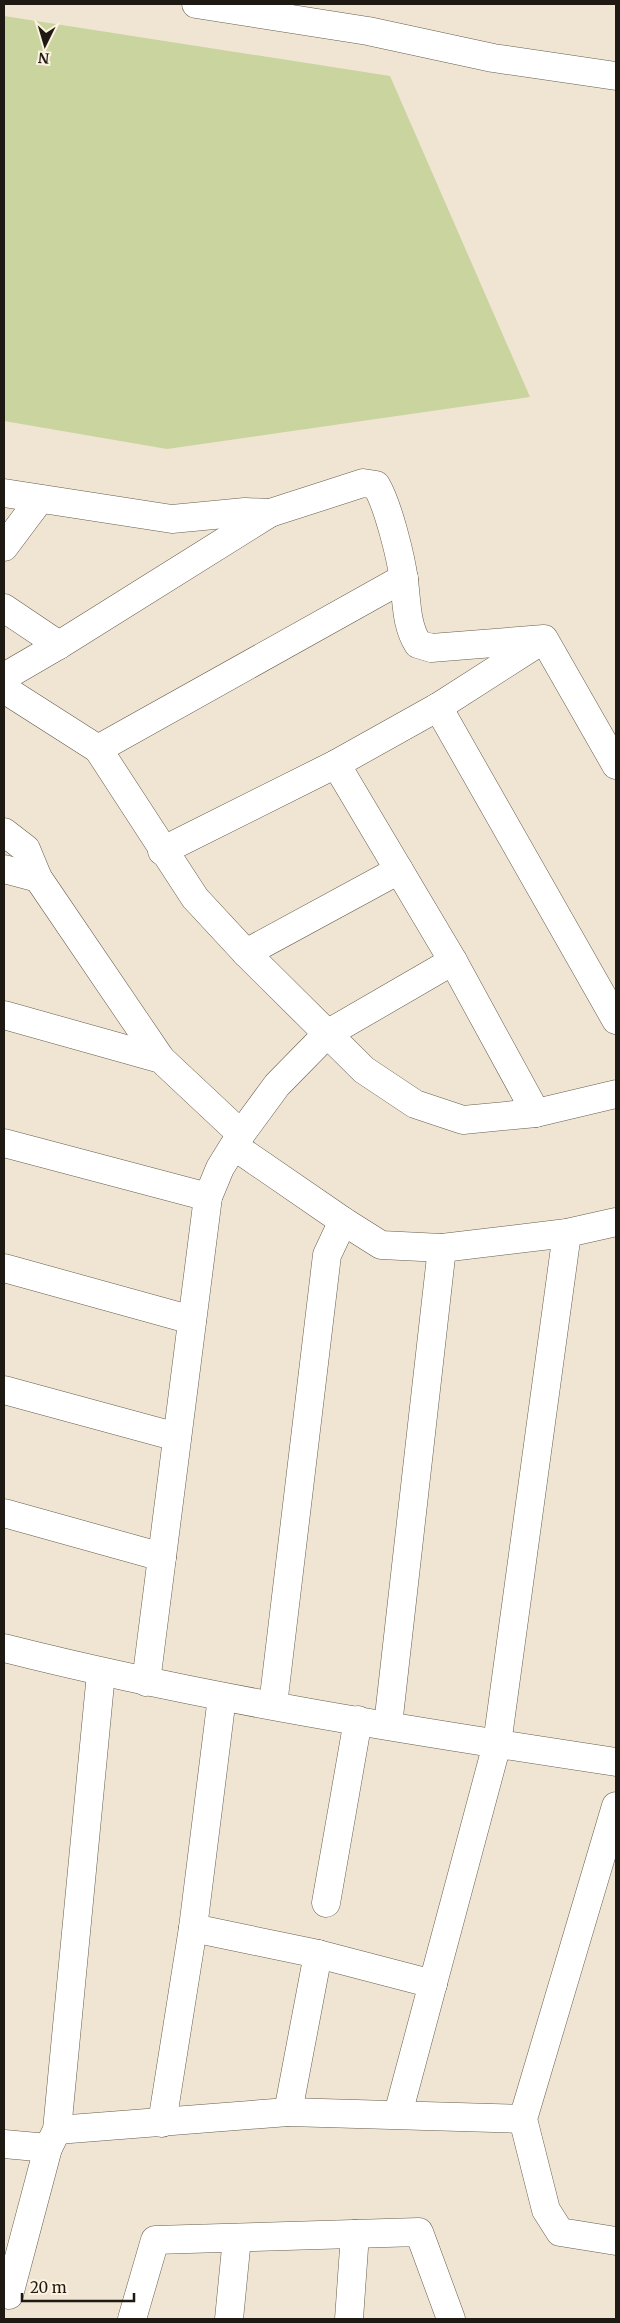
<svg xmlns="http://www.w3.org/2000/svg" width="620" height="2323" viewBox="0 0 620 2323" font-family="Merriweather,serif">
<style>
.green{fill:#c9d49e}
.lines{fill:none;stroke-linecap:round;stroke-linejoin:round}
.minor-casing{stroke:#665d4d;stroke-width:29}
.minor{stroke:#fff;stroke-width:28}
</style>
<rect width="100%" height="100%" fill="#f0e5d2"/>
<polygon class="green" points="4,16 390,76 530,397 167,449 4,421"/>
<g class="lines">
<g class="minor-casing">
<g id="minor">
<polyline points="196,4 368,31 493,58 616,76"/>
<polyline points="4,493 172,519 245,512 270,513"/>
<polyline points="4,547 40,499"/>
<polyline points="4,608 59,645"/>
<path d="M4 677 59 645 270 513 363 483 376 485C388 505 401 557 404 581 407 603 406 625 418 644L431 648 544 639 616 765"/>
<polyline points="4,689 98,749 195,898 246,953 364,1070 415,1104 463,1120 536,1113 616,1094"/>
<polyline points="438,707 616,1020"/>
<polyline points="98,749 404,578"/>
<polyline points="336,764 453,961 536,1113"/>
<polyline points="4,832 26,849 38,878 161,1059"/>
<polyline points="162,851 336,764 438,707 541,641"/>
<polyline points="4,869 38,878"/>
<polyline points="246,953 399,870"/>
<polyline points="4,1015 161,1059 241,1134"/>
<polyline points="4,1143 208,1197"/>
<polyline points="234,1146 343,1221 381,1245 442,1248 567,1233 616,1222"/>
<polyline points="4,1268 192,1320"/>
<polyline points="4,1390 177,1437"/>
<polyline points="4,1513 162,1557"/>
<path d="M4 1648C205 1699 411 1731 616 1762"/>
<polyline points="146,1682 208,1197 220,1168 241,1134 277,1085 327,1034 453,961"/>
<polyline points="273,1705 327,1255 343,1221"/>
<polyline points="388,1725 442,1248"/>
<polyline points="616,1806 523,2119 546,2210 560,2232 616,2241"/>
<polyline points="326,1903 358,1720"/>
<polyline points="193,1928 318,1954 433,1984"/>
<polyline points="288,2112 318,1954"/>
<polyline points="398,2114 497,1744 567,1233"/>
<polyline points="162,2123 193,1928 222,1697"/>
<polyline points="57,2130 288,2112 523,2119"/>
<polyline points="4,2144 48,2148"/>
<polyline points="9,2295 48,2148 57,2130 101,1673"/>
<polyline points="132,2319 155,2240 419,2232 451,2319"/>
<polyline points="229,2319 237,2238"/>
<polyline points="349,2319 355,2234"/>
</g>
</g>
<use href="#minor" class="minor"/>
</g>
<rect width="620" height="2323" fill="none" stroke="#1e1a13" stroke-width="10"/>
<g transform="translate(45 45) rotate(185)" stroke="#fdf2df" stroke-width="4" paint-order="stroke">
<path d="M0-4L9 19L0 12L-9 19Z" fill="#1e1a13"/>
<text y="-8" font-size="14" font-weight="bold" text-anchor="middle" fill="#1e1a13">N</text>
</g>
<path d="M22 2293v8h112v-8" fill="none" stroke="#1e1a13" stroke-width="2.5"/>
<text x="30" y="2293" font-size="15" fill="#1e1a13" stroke="#fdf2df" stroke-width="4" paint-order="stroke">20 m</text>
</svg>
